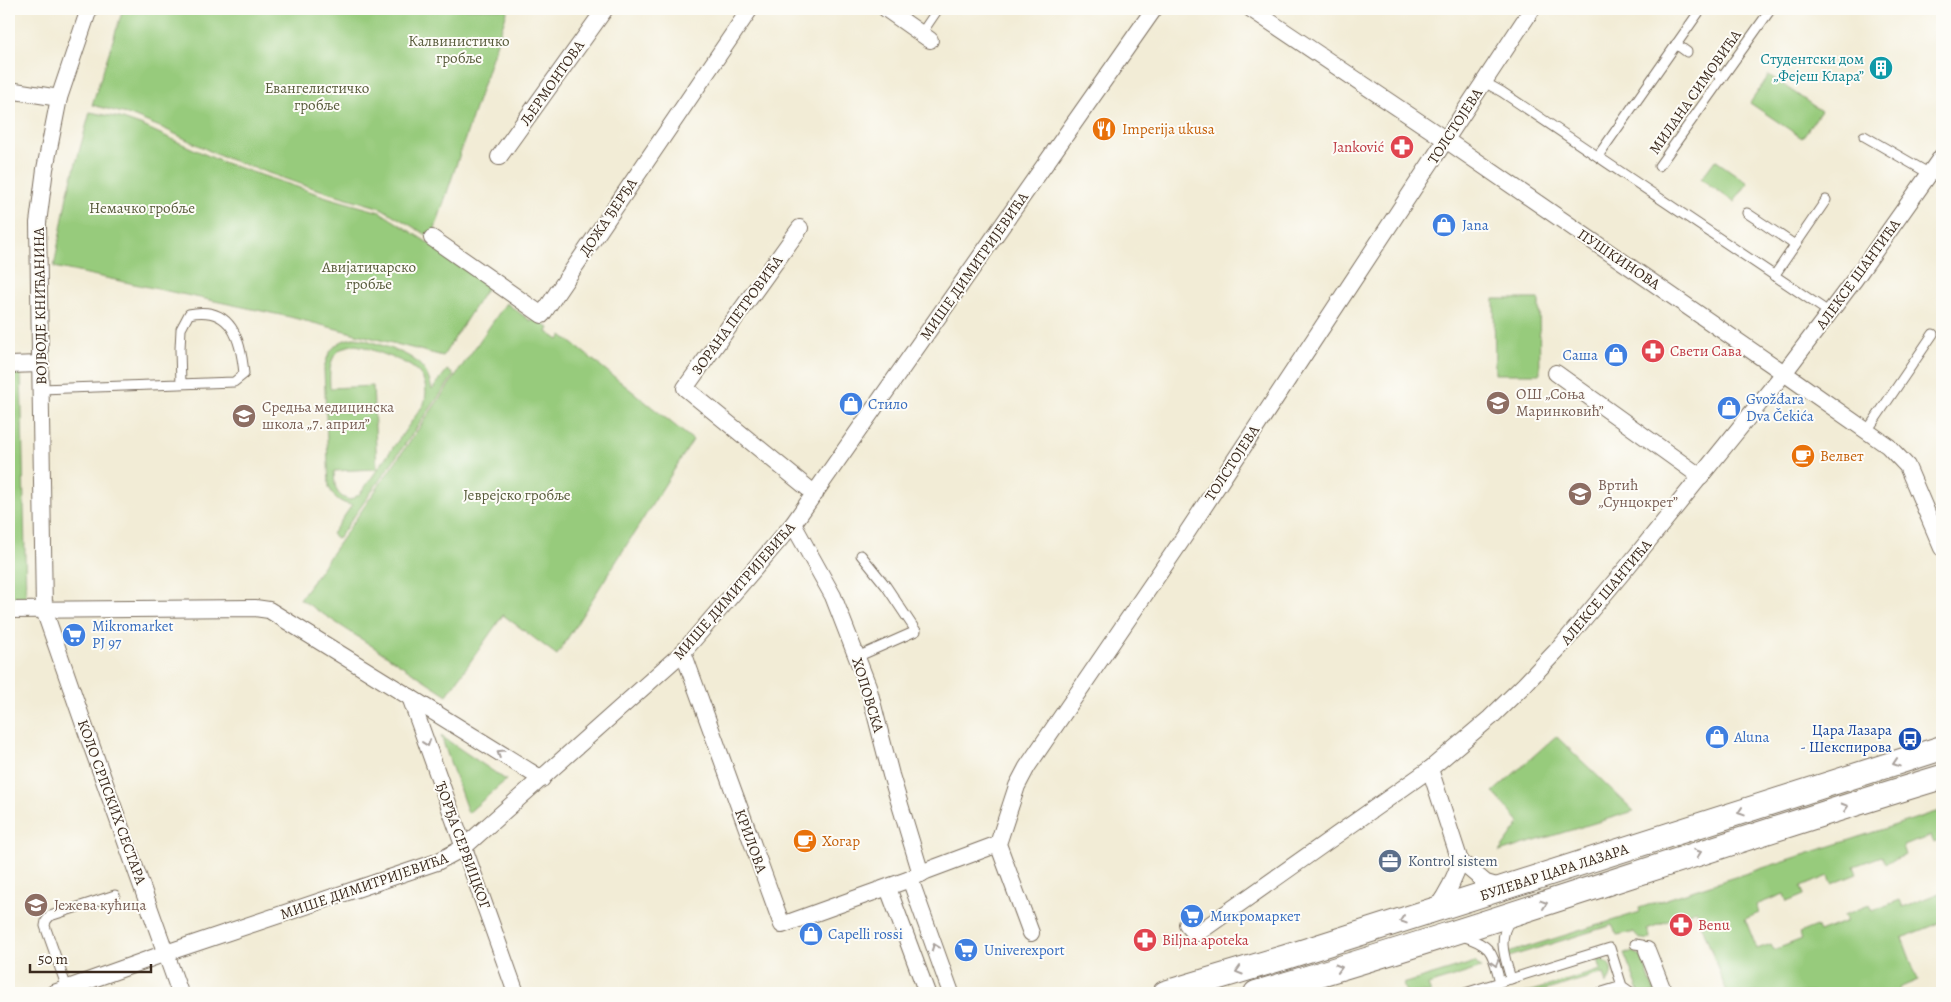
<svg xmlns="http://www.w3.org/2000/svg" width="1951" height="1002" viewBox="0 0 1951 1002" font-family="Alegreya,serif">
<style>
.green{fill:#97cb7c;stroke:#697a4d;fill-rule:evenodd}
.lines{fill:none;stroke-linecap:round;stroke-linejoin:round}
.lane-casing{stroke:#7b6e5e;stroke-width:11}
.street-casing{stroke:#7b6e5e;stroke-width:18}
.secondary-casing{stroke:#7b6e5e;stroke-width:26}
.lane{stroke:#fff;stroke-width:9}
.street{stroke:#fff;stroke-width:16}
.secondary{stroke:#fff;stroke-width:24}
.oneway{stroke:#a79f9a}
.labels{text-anchor:middle;dominant-baseline:central;stroke-width:4;stroke-linejoin:round;paint-order:stroke}
.park-label{font-size:15px;fill:#575a3a;stroke:#fdfcf7}
.culture-label{font-size:15px;fill:#0d838f;stroke:#fdfcf7;text-anchor:end}
.street-label{font-size:15px;fill:#3b2a1e;stroke:#fdfcf7}
.food-label{font-size:15px;fill:#c56008;stroke:#fdfcf7;text-anchor:start}
.health-label{font-size:15px;fill:#be3a42;stroke:#fdfcf7;text-anchor:start}
.shop-label{font-size:15px;fill:#366cbe;stroke:#fdfcf7;text-anchor:start}
.education-label{font-size:15px;fill:#785e54;stroke:#fdfcf7;text-anchor:start}
.transit-label{font-size:15px;fill:#164399;stroke:#fdfcf7;text-anchor:end}
.service-label{font-size:15px;fill:#4e5e75;stroke:#fdfcf7;text-anchor:start}
</style>
<rect width="100%" height="100%" fill="#fdfcf7"/>
<filter id="ink" filterUnits="userSpaceOnUse"><feTurbulence type="fractalNoise" baseFrequency=".02" numOctaves="2"/><feDisplacementMap in="SourceGraphic" scale="10" xChannelSelector="R" yChannelSelector="G"/><feConvolveMatrix kernelMatrix="1 2 1 2 8 2 1 2 1" color-interpolation-filters="sRGB"/></filter>
<filter id="wash" filterUnits="userSpaceOnUse"><feTurbulence type="fractalNoise" baseFrequency=".0096" numOctaves="4" result="noise"/><feDisplacementMap in="SourceGraphic" scale="20" xChannelSelector="R" yChannelSelector="G"/><feGaussianBlur stdDeviation="1.12" result="paint"/><feColorMatrix in="noise" values="0 0 0 0 0 0 0 0 0 0 0 0 0 0 0 0 0 1.4 0 .05"/><feComposite in="paint" operator="in"/></filter>
<g filter="url(#wash)">
<rect width="100%" height="100%" fill="#f2ecd6"/>
<g class="green">
<polygon points="123,9 508,9 432,238 381,208 300,184 220,156 165,129 130,115 92,105"/>
<polygon points="1769,75 1821,111 1802,138 1750,103"/>
<polygon points="90,112 120,118 143,126 222,162 330,198 380,212 430,244 488,286 443,356 290,317 54,267 67,196"/>
<polygon points="1715,160 1748,183 1734,202 1701,179"/>
<polygon points="1494,299 1539,299 1540,374 1495,374"/>
<polygon points="506,303 531,321 533,318 549,328 547,332 559,340 562,335 693,440 557,655 503,615 447,695 300,599"/>
<path d="M353 338C363 338 372 342 381 345 407 354 426 360 432 390L447 370 454 375 338 539 332 534 352 505C340 503 334 498 329 487L324 369C328 351 335 341 353 338ZM352 345C362 345 369 349 378 352 403 362 434 369 424 404L360 494 350 500C334 496 335 485 334 471L377 469 373 386 330 388C329 368 329 350 352 345Z"/>
<polygon points="21,367 26,599 9,600 9,368"/>
<polygon points="441,736 506,780 468,813"/>
<polygon points="1556,736 1634,811 1499,852 1520,823 1493,792"/>
<path d="M1942 810V840L1934 843 1931 836 1903 846 1906 855 1885 863 1882 856 1854 866 1857 874 1832 884 1829 876 1801 887 1804 895 1787 902 1784 894 1756 905 1759 913 1745 919 1757 949 1771 944 1774 950 1802 939 1799 933 1816 926 1819 932 1847 921 1844 915 1869 905 1872 911 1900 900 1903 907 1942 892V922L1902 938 1918 980 1899 988 1901 993H1727L1696 910 1647 929 1651 939C1642 940 1639 939 1634 932L1617 935 1612 925 1509 957 1508 953 1640 912 1639 908Z"/>
<polygon points="1634,952 1641,956 1655,993 1640,993 1624,953"/>
<path d="M1598 959C1613 961 1615 974 1606 984L1603 973 1537 993H1525L1601 970Z"/>
<polygon points="1475,962 1481,968 1428,985 1431,993 1406,993 1403,984"/>
</g>
</g>
<g filter="url(#ink)">
<g class="lines">
<g class="lane-casing">
<g id="lane">
<polyline points="921,34 938,9"/>
<polyline points="1676,44 1687,52"/>
<polyline points="1713,71 1722,78"/>
<polyline points="1484,82 1502,92 1830,313"/>
<polyline points="1864,136 1930,174"/>
<polyline points="1598,156 1701,9"/>
<polyline points="1659,166 1771,9"/>
<polyline points="1747,213 1795,245"/>
<polyline points="1774,276 1826,200"/>
<path d="M41 389 234 382 244 374C241 340 232 305 189 314L181 329 180 349 181 384"/>
<polyline points="1867,431 1933,334"/>
<polyline points="857,657 916,631 886,586 861,555"/>
<path d="M1462 936C1494 946 1492 953 1500 982"/>
<polyline points="1635,944 1642,945 1647,950"/>
<path d="M1511 979C1505 958 1496 937 1512 918"/>
<polyline points="67,988 45,926 46,921 50,916 115,895"/>
<polyline points="1465,993 1610,948 1622,986 1632,993"/>
<polyline points="1599,993 1622,986"/>
</g>
</g>
<g class="street-casing">
<g id="street">
<polyline points="89,9 59,98 45,169 38,223 44,610 83,722 180,993"/>
<polyline points="886,9 930,40"/>
<polyline points="1251,9 1446,140 1784,373 1888,446 1907,466 1942,548"/>
<polyline points="9,90 59,98"/>
<polyline points="499,157 605,9"/>
<polyline points="800,228 685,388 815,494"/>
<polyline points="432,238 542,315 750,9"/>
<polyline points="9,365 41,364"/>
<polyline points="1556,373 1701,477"/>
<polyline points="793,524 833,596 868,686 891,775 921,874"/>
<polyline points="9,610 255,608 269,610 542,779"/>
<polyline points="683,652 782,925 910,879 926,871 998,844"/>
<polyline points="410,697 516,993"/>
<polyline points="1430,769 1460,861 1486,883 1503,888"/>
<polyline points="910,879 951,993"/>
<polyline points="888,888 927,993"/>
<path d="M1436 909C1447 894 1455 879 1460 861"/>
<polyline points="1187,924 1194,932 1198,933 1430,769 1490,718 1524,685 1561,646 1628,566 1784,373 1855,279 1942,156"/>
<polyline points="1031,933 998,844 1017,786 1027,767 1180,543 1532,9"/>
<polyline points="1647,950 1664,993"/>
<polyline points="54,993 166,953 437,862 463,848 683,652 793,524 1154,9"/>
</g>
</g>
<g class="secondary-casing">
<g id="secondary">
<polyline points="1165,993 1286,957 1942,748"/>
<path d="M1256 993C1487 926 1713 846 1942 777"/>
</g>
</g>
<use href="#lane" class="lane"/>
<use href="#street" class="street"/>
<use href="#secondary" class="secondary"/>
</g>
<defs><path id="oneway-chevron" d="M-2-3.5L2.5 0L-2 3.5" fill="none" stroke-width="1.6" stroke-linecap="round" stroke-linejoin="round" transform="scale(1.25)"/></defs>
<g class="oneway">
<use href="#oneway-chevron" transform="translate(427 743) rotate(71)"/>
<use href="#oneway-chevron" transform="translate(500 753) rotate(-148)"/>
<use href="#oneway-chevron" transform="translate(1896 763) rotate(162)"/>
<use href="#oneway-chevron" transform="translate(1845 807) rotate(-17)"/>
<use href="#oneway-chevron" transform="translate(1741 812) rotate(162)"/>
<use href="#oneway-chevron" transform="translate(1698 853) rotate(-18)"/>
<use href="#oneway-chevron" transform="translate(1544 904) rotate(-18)"/>
<use href="#oneway-chevron" transform="translate(1403 920) rotate(162)"/>
<use href="#oneway-chevron" transform="translate(935 947) rotate(-110)"/>
<use href="#oneway-chevron" transform="translate(1495 963) rotate(74)"/>
<use href="#oneway-chevron" transform="translate(1339 968) rotate(-17)"/>
<use href="#oneway-chevron" transform="translate(1239 971) rotate(163)"/>
</g>
</g>
<defs>
<g id="building-disc" transform="scale(1.25)"><circle r="9.5" fill="#0f9aa8" stroke="#fdfcf7"/><path d="M-4-6H4V6H1V3H-1V6H-4ZM-2.5-4.3h1.7v1.8h-1.7ZM.8-4.3h1.7v1.8H.8ZM-2.5-1h1.7V.8h-1.7ZM.8-1h1.7V.8H.8Z" fill="#fff"/></g>
<g id="restaurant-disc" transform="scale(1.25)"><circle r="9.5" fill="#e8710a" stroke="#fdfcf7"/><path d="M-5-6h1v4h1v-4h1v4h1v-4h1v5L-1.5 .5V6h-2V.5L-5-1ZM5-6V6H3V1.5H1.5Q1.5-4 5-6Z" fill="#fff"/></g>
<g id="pharmacy-disc" transform="scale(1.25)"><circle r="9.5" fill="#e0444e" stroke="#fdfcf7"/><path d="M-2-6h4v4h4v4h-4v4h-4v-4h-4v-4h4Z" fill="#fff"/></g>
<g id="shop-disc" transform="scale(1.25)"><circle r="9.5" fill="#3f7fe0" stroke="#fdfcf7"/><path d="M-5-2.5h2.3a2.7 3.5 0 0 1 5.4 0H5L5.5 6h-11ZM-1.5-2.5h3a1.5 2.3 0 0 0-3 0Z" fill="#fff"/></g>
<g id="school-disc" transform="scale(1.25)"><circle r="9.5" fill="#8d6e63" stroke="#fdfcf7"/><path d="M0-5L7-2L0 1L-7-2ZM-4 1L0 2.5L4 1V4Q0 6-4 4Z" fill="#fff"/></g>
<g id="cafe-disc" transform="scale(1.25)"><circle r="9.5" fill="#e8710a" stroke="#fdfcf7"/><path d="M-5.5-4.5H6V0H3Q3 3.5 0 3.5H-2.5Q-5.5 3.5-5.5 0ZM3-3.2v2h1.7v-2ZM-6 4.5H4V6H-6Z" fill="#fff"/></g>
<g id="supermarket-disc" transform="scale(1.25)"><circle r="9.5" fill="#3f7fe0" stroke="#fdfcf7"/><path d="M-6-5.5h2.5l.6 2H6L4.5 2H-2.5L-4.4-4H-6ZM-1.5 3.2a1.3 1.3 0 1 0 .1 0ZM3 3.2a1.3 1.3 0 1 0 .1 0Z" fill="#fff"/></g>
<g id="bus-disc" transform="scale(1.25)"><circle r="9.5" fill="#1a4fb4" stroke="#fdfcf7"/><path d="M-5-6H5V4H4V6H2V4H-2V6H-4V4H-5ZM-3.5-4V0h7V-4ZM-3.5 1.2v1.5H-2V1.2ZM2 1.2v1.5H3.5V1.2Z" fill="#fff"/></g>
<g id="office-disc" transform="scale(1.25)"><circle r="9.5" fill="#5c6f8a" stroke="#fdfcf7"/><path d="M-6-3h4V-5.5h4V-3h4V5H-6ZM-1-4.5V-3h2v-1.5ZM-6 0V1H6V0Z" fill="#fff"/></g>
</defs>
<g fill-rule="evenodd">
<use href="#building-disc" x="1881" y="68"/>
<use href="#restaurant-disc" x="1104" y="129"/>
<use href="#pharmacy-disc" x="1402" y="147"/>
<use href="#shop-disc" x="1444" y="225"/>
<use href="#pharmacy-disc" x="1653" y="351"/>
<use href="#shop-disc" x="1616" y="355"/>
<use href="#school-disc" x="1498" y="403"/>
<use href="#shop-disc" x="851" y="404"/>
<use href="#shop-disc" x="1729" y="408"/>
<use href="#school-disc" x="244" y="416"/>
<use href="#cafe-disc" x="1803" y="456"/>
<use href="#school-disc" x="1580" y="494"/>
<use href="#supermarket-disc" x="74" y="635"/>
<use href="#shop-disc" x="1717" y="737"/>
<use href="#bus-disc" x="1910" y="739"/>
<use href="#cafe-disc" x="805" y="841"/>
<use href="#office-disc" x="1390" y="861"/>
<use href="#school-disc" x="36" y="905"/>
<use href="#supermarket-disc" x="1192" y="916"/>
<use href="#pharmacy-disc" x="1681" y="925"/>
<use href="#shop-disc" x="811" y="934"/>
<use href="#pharmacy-disc" x="1145" y="940"/>
<use href="#supermarket-disc" x="966" y="950"/>
</g>
<g class="labels">
<g class="park-label">
<text x="459" y="41">Калвинистичко<tspan x="459" dy="17">гробље</tspan></text>
<text x="317" y="88">Евангелистичко<tspan x="317" dy="17">гробље</tspan></text>
<text x="142" y="208">Немачко гробље</text>
<text x="369" y="267">Авијатичарско<tspan x="369" dy="17">гробље</tspan></text>
<text x="517" y="495">Јеврејско гробље</text>
</g>
<g class="culture-label">
<text x="1864" y="59">Студентски дом<tspan x="1864" dy="17">„Фејеш Клара”</tspan></text>
</g>
<g class="street-label">
<text transform="translate(552 83) rotate(-55)">ЉЕРМОНТОВА</text>
<text transform="translate(1695 92) rotate(-55)">МИЛАНА СИМОВИЋА</text>
<text transform="translate(1455 126) rotate(-57)">ТОЛСТОЈЕВА</text>
<text transform="translate(608 217) rotate(-56)">ДОЖА ЂЕРЂА</text>
<text transform="translate(1619 259) rotate(34)">ПУШКИНОВА</text>
<text transform="translate(974 266) rotate(-55)">МИШЕ ДИМИТРИЈЕВИЋА</text>
<text transform="translate(1858 274) rotate(-54)">АЛЕКСЕ ШАНТИЋА</text>
<text transform="translate(40 306) rotate(-91)">ВОЈВОДЕ КНИЋАНИНА</text>
<text transform="translate(737 315) rotate(-54)">ЗОРАНА ПЕТРОВИЋА</text>
<text transform="translate(1232 463) rotate(-57)">ТОЛСТОЈЕВА</text>
<text transform="translate(734 591) rotate(-49)">МИШЕ ДИМИТРИЈЕВИЋА</text>
<text transform="translate(1606 592) rotate(-50)">АЛЕКСЕ ШАНТИЋА</text>
<text transform="translate(868 695) rotate(73)">ХОПОВСКА</text>
<text transform="translate(112 802) rotate(70)">КОЛО СРПСКИХ СЕСТАРА</text>
<text transform="translate(751 841) rotate(70)">КРИЛОВА</text>
<text transform="translate(463 845) rotate(70)">ЂОРЂА СЕРВИЦКОГ</text>
<text transform="translate(1554 872) rotate(-18)">БУЛЕВАР ЦАРА ЛАЗАРА</text>
<text transform="translate(364 886) rotate(-19)">МИШЕ ДИМИТРИЈЕВИЋА</text>
</g>
<g class="food-label">
<text x="1122" y="129">Imperija ukusa</text>
<text x="1820" y="456">Велвет</text>
<text x="822" y="841">Хогар</text>
</g>
<g class="health-label">
<text x="1384" y="147" text-anchor="end">Janković</text>
<text x="1670" y="351">Свети Сава</text>
<text x="1698" y="925">Benu</text>
<text x="1162" y="940">Biljna apoteka</text>
</g>
<g class="shop-label">
<text x="1462" y="225">Jana</text>
<text x="1598" y="355" text-anchor="end">Саша</text>
<text x="1746" y="399">Gvožđara<tspan x="1746" dy="17">Dva Čekića</tspan></text>
<text x="868" y="404">Стило</text>
<text x="92" y="626">Mikromarket<tspan x="92" dy="17">PJ 97</tspan></text>
<text x="1734" y="737">Aluna</text>
<text x="1210" y="916">Микромаркет</text>
<text x="828" y="934">Capelli rossi</text>
<text x="984" y="950">Univerexport</text>
</g>
<g class="education-label">
<text x="1516" y="394">ОШ „Соња<tspan x="1516" dy="17">Маринковић”</tspan></text>
<text x="262" y="407">Средња медицинска<tspan x="262" dy="17">школа „7. април”</tspan></text>
<text x="1598" y="485">Вртић<tspan x="1598" dy="17">„Сунцокрет”</tspan></text>
<text x="54" y="905">Јежева кућица</text>
</g>
<g class="transit-label">
<text x="1892" y="730">Цара Лазара<tspan x="1892" dy="17">- Шекспирова</tspan></text>
</g>
<g class="service-label">
<text x="1408" y="861">Kontrol sistem</text>
</g>
</g>
<rect width="1951" height="1002" fill="none" stroke="#fdfcf7" stroke-width="30"/>
<path d="M30 964v8h121v-8" fill="none" stroke="#3b2a1e" stroke-width="2.5"/>
<text x="38" y="964" font-size="15" fill="#3b2a1e" stroke="#fdfcf7" stroke-width="4" paint-order="stroke">50 m</text>
</svg>
